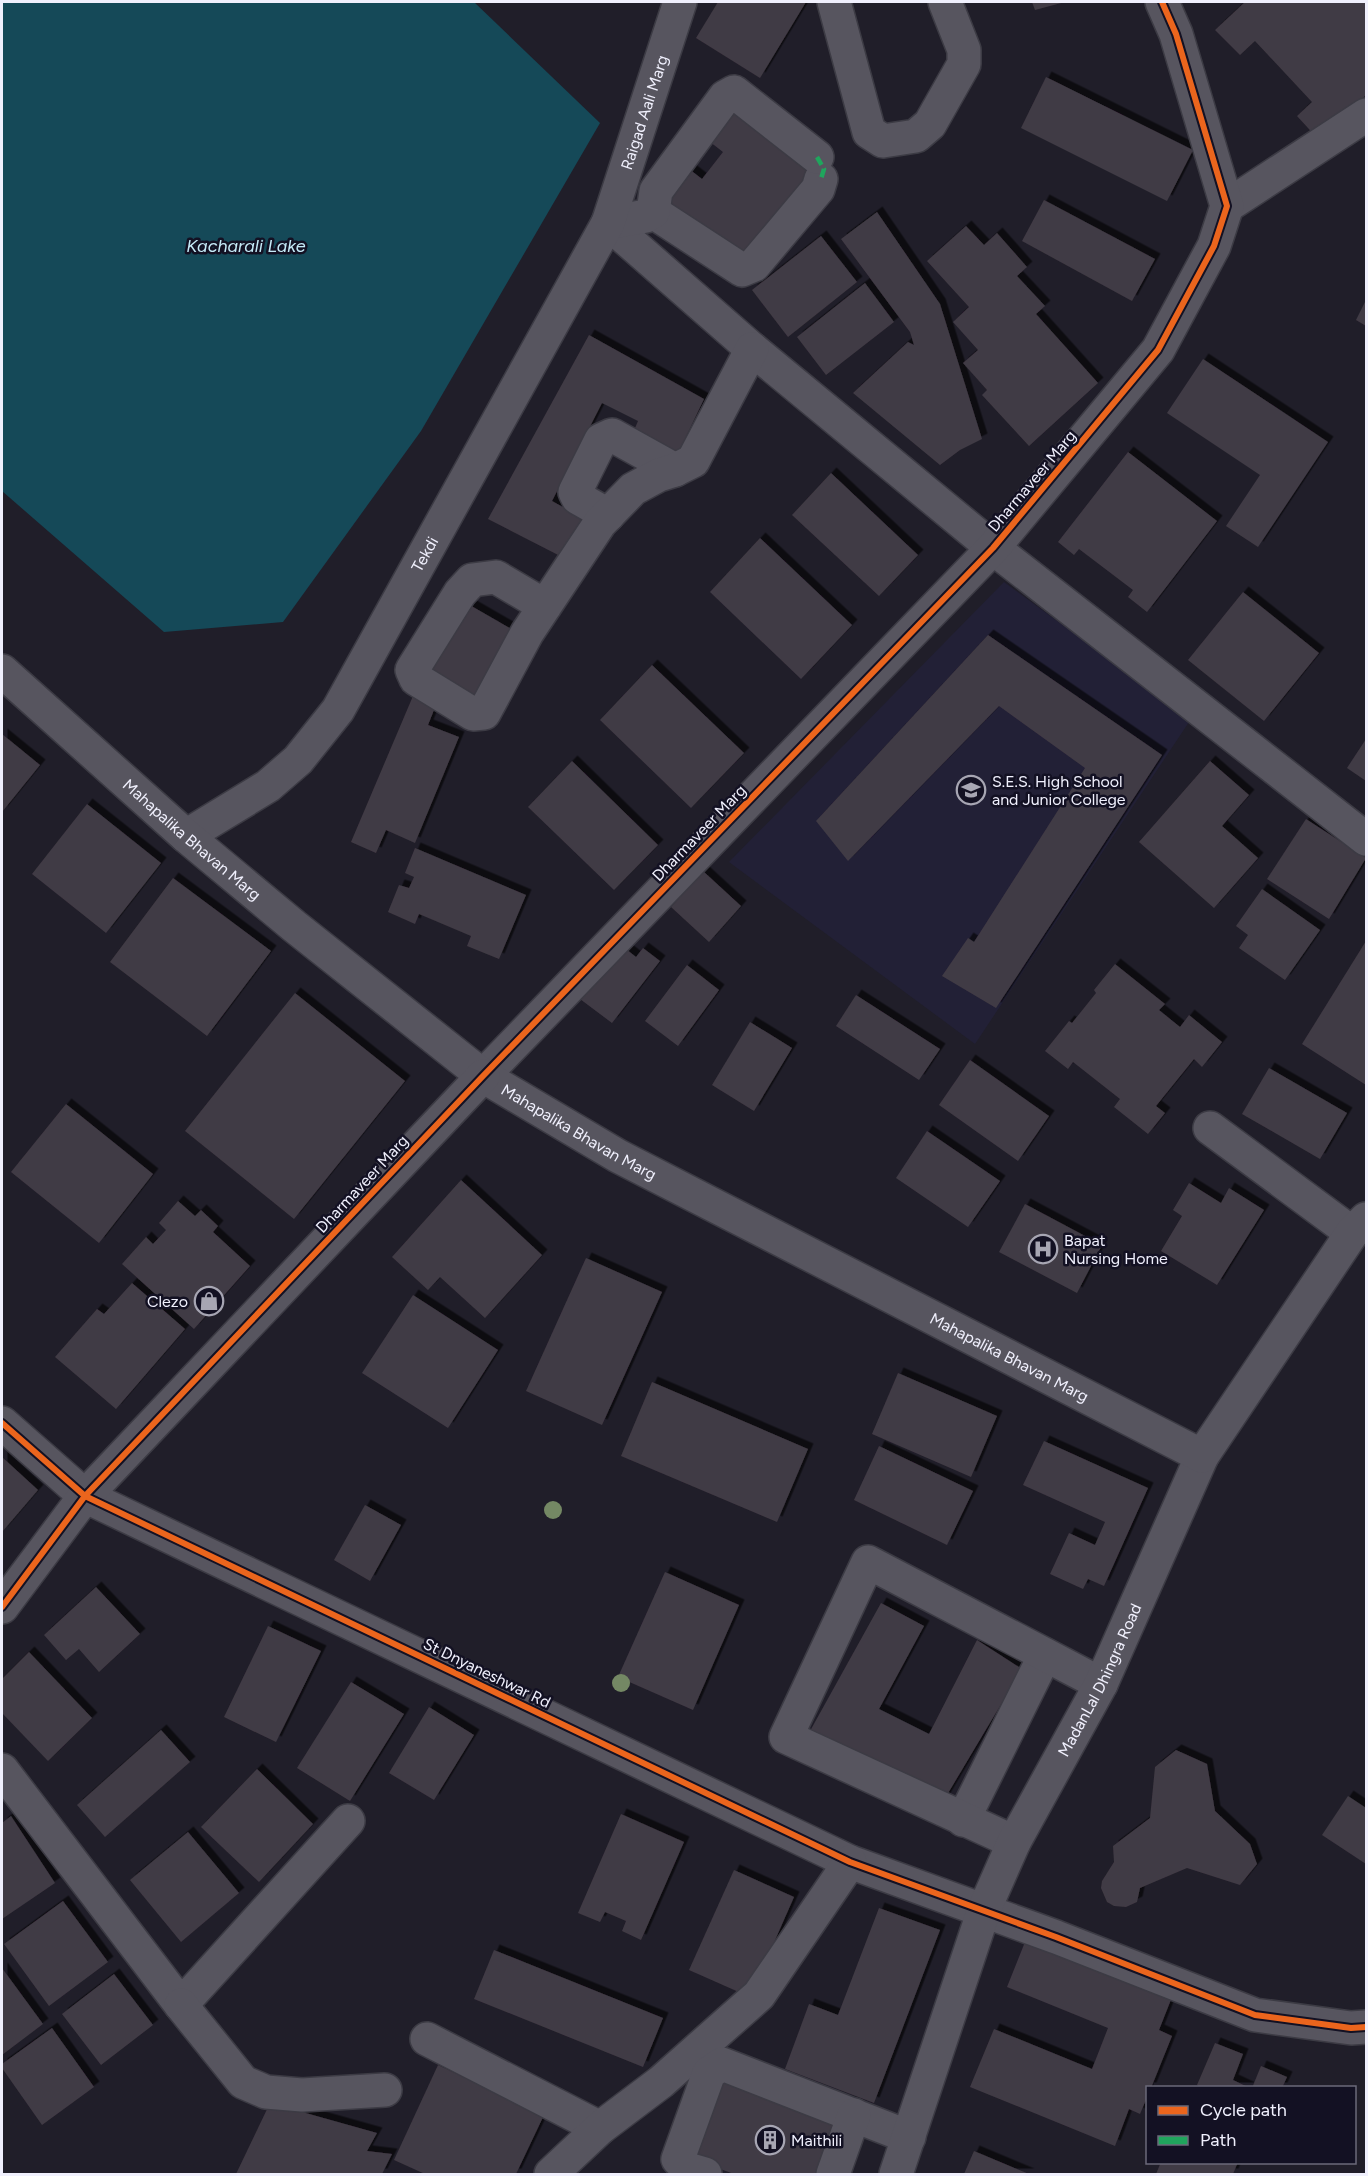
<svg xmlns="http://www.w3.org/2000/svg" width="1368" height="2176" viewBox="0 0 1368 2176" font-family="Figtree,sans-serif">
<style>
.built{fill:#222036}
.water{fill:#154958}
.building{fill:#413a44;filter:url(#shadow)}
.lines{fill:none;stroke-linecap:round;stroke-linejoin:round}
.minor-casing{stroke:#3c3b44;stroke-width:36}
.tertiary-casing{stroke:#3c3b44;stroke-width:36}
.minor{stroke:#57555f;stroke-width:33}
.tertiary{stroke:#57555f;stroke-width:33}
.quiet{stroke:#20a55d;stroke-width:4.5;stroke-dasharray:9 4.5;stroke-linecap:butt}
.cycleway-casing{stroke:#131123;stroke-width:10}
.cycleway{stroke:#eb651d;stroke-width:6}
.tree{fill:#748864}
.labels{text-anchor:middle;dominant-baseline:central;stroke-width:5;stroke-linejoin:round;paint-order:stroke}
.street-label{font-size:16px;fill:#f0f0fd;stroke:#131123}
.poi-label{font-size:16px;fill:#f0f0fd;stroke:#131123;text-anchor:start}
.water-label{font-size:18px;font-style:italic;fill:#c5ebf8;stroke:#131123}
</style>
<defs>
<filter id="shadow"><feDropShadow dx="5.5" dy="-5.5" stdDeviation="0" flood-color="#0009"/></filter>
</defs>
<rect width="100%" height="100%" fill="#201e29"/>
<polygon class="built" points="1004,582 1191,719 975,1044 729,862"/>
<polygon class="water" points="2,2 474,2 600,123 421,431 283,622 164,632 2,491"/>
<g class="building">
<polygon points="718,2 806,2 760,78 696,38"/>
<polygon points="1032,2 1065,2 1035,10"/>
<polygon points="1245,2 1366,2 1366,95 1319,140 1297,116 1312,102 1255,41 1240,55 1215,30"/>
<polygon points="1046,77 1193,150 1167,201 1021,128"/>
<polygon points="733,102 817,168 746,262 661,199 684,165 702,179 723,152 705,138"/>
<polygon points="1044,200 1155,259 1132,301 1022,241"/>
<polygon points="877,212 940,304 982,439 960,450 940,465 853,393 908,342 914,345 910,332 841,239"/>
<polygon points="966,226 984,245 997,233 1027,267 1017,276 1045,306 1036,314 1098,383 1029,446 982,395 987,390 963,363 978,350 953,322 969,307 927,261"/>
<polygon points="821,236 857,282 788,337 752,290"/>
<polygon points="865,283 894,322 826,375 797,337"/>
<polygon points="1366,300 1366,326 1356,320"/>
<polygon points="589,335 704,399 674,462 630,440 638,421 602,403 552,501 588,521 566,559 488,519"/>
<polygon points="1203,359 1328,442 1258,547 1226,526 1260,475 1167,413"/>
<polygon points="1128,452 1217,521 1147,612 1128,597 1133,590 1079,549 1074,555 1058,542"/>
<polygon points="831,473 918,555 879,596 792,515"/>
<polygon points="760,538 852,625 801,679 710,592"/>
<polygon points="1243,592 1319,653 1264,721 1188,660"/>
<polygon points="461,600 520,634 478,706 420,672"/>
<polygon points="988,635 1162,755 996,1008 942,976 968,938 974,942 1085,768 999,706 848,861 816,821"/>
<polygon points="652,665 744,753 691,808 600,720"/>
<polygon points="413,696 436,705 428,725 459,737 415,843 386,830 376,853 351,842"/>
<polygon points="2,734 40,765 2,812"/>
<polygon points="1366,739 1366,781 1347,768"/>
<polygon points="572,761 658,845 614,890 528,807"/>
<polygon points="1210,761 1249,795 1222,826 1258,858 1214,908 1139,842"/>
<polygon points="87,804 161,863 106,933 32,874"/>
<polygon points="1306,819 1366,858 1329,919 1267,879"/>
<polygon points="415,848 526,895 499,959 467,946 471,936 419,914 415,924 388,912 399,885 409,888 414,877 405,873"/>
<polygon points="703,871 741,906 709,942 671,907"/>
<polygon points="173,878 271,951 207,1036 110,962"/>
<polygon points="1262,889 1320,930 1285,980 1239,948 1248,935 1236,926"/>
<polygon points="1366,941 1366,1085 1302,1044"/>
<polygon points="621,945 636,957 643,948 660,961 612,1023 580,999"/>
<polygon points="1115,964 1165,1004 1159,1010 1180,1027 1189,1015 1222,1042 1202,1067 1194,1059 1156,1106 1165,1113 1148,1134 1114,1107 1120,1099 1073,1062 1068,1069 1045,1051 1069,1021 1072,1023 1096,993 1094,990"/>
<polygon points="687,965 719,990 678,1046 645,1021"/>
<polygon points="295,993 405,1081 294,1219 185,1131"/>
<polygon points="856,995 940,1049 919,1080 836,1026"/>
<polygon points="750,1022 792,1048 754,1111 712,1085"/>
<polygon points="970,1060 1049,1116 1018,1161 939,1105"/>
<polygon points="1269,1068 1347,1113 1320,1159 1242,1114"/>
<polygon points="66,1104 153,1174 99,1243 11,1172"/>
<polygon points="927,1131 1000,1181 968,1227 896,1178"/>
<polygon points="461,1180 542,1255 485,1318 440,1277 428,1290 392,1257"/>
<polygon points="1189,1183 1221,1203 1229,1188 1264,1210 1217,1285 1161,1251 1182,1216 1173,1210"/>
<polygon points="178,1201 195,1216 201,1210 218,1226 213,1232 250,1266 194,1329 122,1264 146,1237 153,1244 166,1230 159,1223"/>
<polygon points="1025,1204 1102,1245 1077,1293 999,1252"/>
<polygon points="586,1258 662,1292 602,1425 526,1391"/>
<polygon points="132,1283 185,1329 116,1409 55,1357 97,1309 104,1314"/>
<polygon points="413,1295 498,1350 448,1428 362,1373"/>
<polygon points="898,1373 997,1416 971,1477 872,1434"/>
<polygon points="652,1382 808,1449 777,1522 621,1456"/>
<polygon points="1044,1441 1148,1488 1104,1586 1088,1579 1083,1589 1050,1574 1069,1533 1095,1545 1105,1522 1023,1485"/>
<polygon points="879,1446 973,1491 947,1545 854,1500"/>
<polygon points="2,1457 38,1490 2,1532"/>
<polygon points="365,1505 401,1525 370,1581 334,1560"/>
<polygon points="665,1572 739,1605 693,1710 618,1677"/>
<polygon points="96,1587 140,1634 99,1672 79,1649 66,1660 44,1635"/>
<polygon points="881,1603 924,1626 879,1709 929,1734 977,1640 1022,1669 944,1800 810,1731"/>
<polygon points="268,1626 321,1651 276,1742 224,1717"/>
<polygon points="29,1652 92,1718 48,1761 2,1713 2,1679"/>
<polygon points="351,1682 404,1714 350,1801 297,1768"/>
<polygon points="429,1707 474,1735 434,1800 389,1773"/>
<polygon points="161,1730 190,1762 105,1837 77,1805"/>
<polygon points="1176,1750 1207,1764 1215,1811 1250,1844 1257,1864 1240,1885 1187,1868 1140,1888 1137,1902 1126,1907 1114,1906 1107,1902 1101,1888 1102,1881 1114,1862 1113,1846 1150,1818 1155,1767"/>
<polygon points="257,1769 313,1824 259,1882 201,1827"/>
<polygon points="1348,1796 1366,1808 1366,1864 1322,1835"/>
<polygon points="621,1814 684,1842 641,1940 622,1931 626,1921 605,1912 600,1922 578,1913"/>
<polygon points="11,1816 55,1883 2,1919 2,1823"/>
<polygon points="188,1832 239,1893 181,1942 130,1880"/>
<polygon points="734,1870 794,1897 750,1997 689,1970"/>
<polygon points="63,1901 108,1962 49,2006 4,1944"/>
<polygon points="879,1908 940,1930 874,2103 785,2069 809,2004 838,2015"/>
<polygon points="1027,1937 1172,1997 1159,2030 1172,2036 1151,2088 1148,2088 1148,2095 1140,2114 1129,2109 1115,2146 970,2087 994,2029 1092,2069 1108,2028 1007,1987"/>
<polygon points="494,1950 663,2018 643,2067 474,1999"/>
<polygon points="2,1968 43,2024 2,2055"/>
<polygon points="114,1974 153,2025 101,2065 62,2014"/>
<polygon points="52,2028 94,2087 42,2125 2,2068 2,2064"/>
<polygon points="1215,2043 1243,2054 1233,2080 1250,2088 1202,2088 1197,2085"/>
<polygon points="438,2065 544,2115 516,2174 425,2174 394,2160"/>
<polygon points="1261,2066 1287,2077 1282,2088 1252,2088"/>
<polygon points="725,2076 846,2121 826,2174 734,2174 693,2159"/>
<polygon points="270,2103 377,2133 367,2151 392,2154 382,2174 236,2174"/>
<polygon points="974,2151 1029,2174 964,2174"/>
<polygon points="1161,2162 1238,2162 1233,2174 1156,2174"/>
</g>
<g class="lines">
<g class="minor-casing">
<g id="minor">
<polyline points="834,2 869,132 883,141 916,136 930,124 964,64 964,50 945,2"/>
<polyline points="1227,206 1366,115"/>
<polyline points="653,212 742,270 754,265 818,189 821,179"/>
<polyline points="608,223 752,349 993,548 1366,839"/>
<polyline points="608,223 646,216 653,212 656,191 725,97 734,92 817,157"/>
<polyline points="608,515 578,498 575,492 601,440 612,435 675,470"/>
<polyline points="545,606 496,577 472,580 460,593 412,670 416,679 473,714 484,713 527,633 600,523 633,489 659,475 675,470 693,461 752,349"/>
<path id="s1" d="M186 836 268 786 298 760 338 710 608 223 680 2"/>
<polyline points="483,1076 993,548 1158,350 1214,246 1227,206 1176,34 1162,2"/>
<polyline points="1210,1128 1352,1233"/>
<polyline points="2,1423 85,1496 850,1862 1056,1937 1255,2015 1351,2028 1366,2027"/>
<polyline points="2,1770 181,2005 348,1821"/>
<polyline points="963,1820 1045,1655"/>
<polyline points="1014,1842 786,1737 868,1562 1101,1684"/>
<polyline points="181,2005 243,2082 266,2092 302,2095 385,2090"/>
<polyline points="427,2039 600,2128"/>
<polyline points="551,2174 600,2128 661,2082 759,1995 850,1862"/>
<polyline points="705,2174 688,2169 678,2159 709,2073 722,2064 909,2137"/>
<polyline points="833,2174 854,2115"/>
<path id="s2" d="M896 2174 984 1910 1014 1842 1101 1684 1202 1456"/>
</g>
</g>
<g class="tertiary-casing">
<g id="tertiary">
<path id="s3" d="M2 671 186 836 294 926 483 1076 618 1156 1202 1456 1352 1233 1366 1219"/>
<polyline points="2,1607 85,1496 483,1076"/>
</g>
</g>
<use href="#minor" class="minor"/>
<use href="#tertiary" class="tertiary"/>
<polyline class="quiet" points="817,157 824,169 821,179"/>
<g class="cycleway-casing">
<g id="cycleway">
<polyline points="2,1423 85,1496 850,1862 1056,1937 1255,2015 1351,2028 1366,2027"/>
<polyline points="2,1607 85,1496 483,1076 993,548 1158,350 1214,246 1227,206 1176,34 1162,2"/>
</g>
</g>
<use href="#cycleway" class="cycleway"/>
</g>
<g class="tree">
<circle cx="553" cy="1510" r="9"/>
<circle cx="621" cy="1683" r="9"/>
</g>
<defs>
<g id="school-ring" transform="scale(1.5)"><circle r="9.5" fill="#131123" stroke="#a7a6b3" stroke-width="1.5"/><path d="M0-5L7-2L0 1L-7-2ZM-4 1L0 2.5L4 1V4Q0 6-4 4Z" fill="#a7a6b3"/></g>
<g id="hospital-ring" transform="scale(1.5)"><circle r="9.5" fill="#131123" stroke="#a7a6b3" stroke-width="1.5"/><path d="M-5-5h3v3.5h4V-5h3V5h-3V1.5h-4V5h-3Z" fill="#a7a6b3"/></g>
<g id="shop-ring" transform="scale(1.5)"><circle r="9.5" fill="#131123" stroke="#a7a6b3" stroke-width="1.5"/><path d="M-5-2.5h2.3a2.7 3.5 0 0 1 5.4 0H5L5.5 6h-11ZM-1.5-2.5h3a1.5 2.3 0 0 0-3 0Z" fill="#a7a6b3"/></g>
<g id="building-ring" transform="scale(1.5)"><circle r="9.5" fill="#131123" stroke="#a7a6b3" stroke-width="1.5"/><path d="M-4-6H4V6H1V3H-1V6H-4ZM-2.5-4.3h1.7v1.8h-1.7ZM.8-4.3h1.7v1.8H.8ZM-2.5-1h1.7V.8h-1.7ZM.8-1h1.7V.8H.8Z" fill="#a7a6b3"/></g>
</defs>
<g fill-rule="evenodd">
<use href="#school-ring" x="971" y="790"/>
<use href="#hospital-ring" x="1043" y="1249"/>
<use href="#shop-ring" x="209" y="1301"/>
<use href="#building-ring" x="770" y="2140"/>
</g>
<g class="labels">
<g class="street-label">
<text stroke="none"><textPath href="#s1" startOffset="873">Raigad Aali Marg</textPath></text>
<text transform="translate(1032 481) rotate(-50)">Dharmaveer Marg</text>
<text stroke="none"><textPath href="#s1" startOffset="378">Tekdi</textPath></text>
<text transform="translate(699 833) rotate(-46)">Dharmaveer Marg</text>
<text stroke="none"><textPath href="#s3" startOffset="254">Mahapalika Bhavan Marg</textPath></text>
<text stroke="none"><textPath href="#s3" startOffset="740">Mahapalika Bhavan Marg</textPath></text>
<text transform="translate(362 1184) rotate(-47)">Dharmaveer Marg</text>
<text stroke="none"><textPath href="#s3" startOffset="1226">Mahapalika Bhavan Marg</textPath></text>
<text transform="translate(487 1673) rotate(26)">St Dnyaneshwar Rd</text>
<text stroke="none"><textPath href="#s2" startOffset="536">MadanLal Dhingra Road</textPath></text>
</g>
<g class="poi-label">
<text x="992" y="781">S.E.S. High School<tspan x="992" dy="18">and Junior College</tspan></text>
<text x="1064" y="1240">Bapat<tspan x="1064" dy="18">Nursing Home</tspan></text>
<text x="188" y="1301" text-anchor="end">Clezo</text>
<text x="791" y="2140">Maithili</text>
</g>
<g class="water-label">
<text x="246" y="246">Kacharali Lake</text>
</g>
</g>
<rect width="1368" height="2176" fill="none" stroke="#f0f0fd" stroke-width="6"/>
<rect x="1146" y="2086" width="210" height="78" fill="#131123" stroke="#6b6a7a" stroke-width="1.5"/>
<rect x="1158" y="2106" width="30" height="9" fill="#eb651d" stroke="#6b6a7a" stroke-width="1.5"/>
<text x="1200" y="2116" font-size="18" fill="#f0f0fd">Cycle path</text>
<rect x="1158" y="2136" width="30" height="9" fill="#20a55d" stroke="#6b6a7a" stroke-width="1.5"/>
<text x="1200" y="2146" font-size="18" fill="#f0f0fd">Path</text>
</svg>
